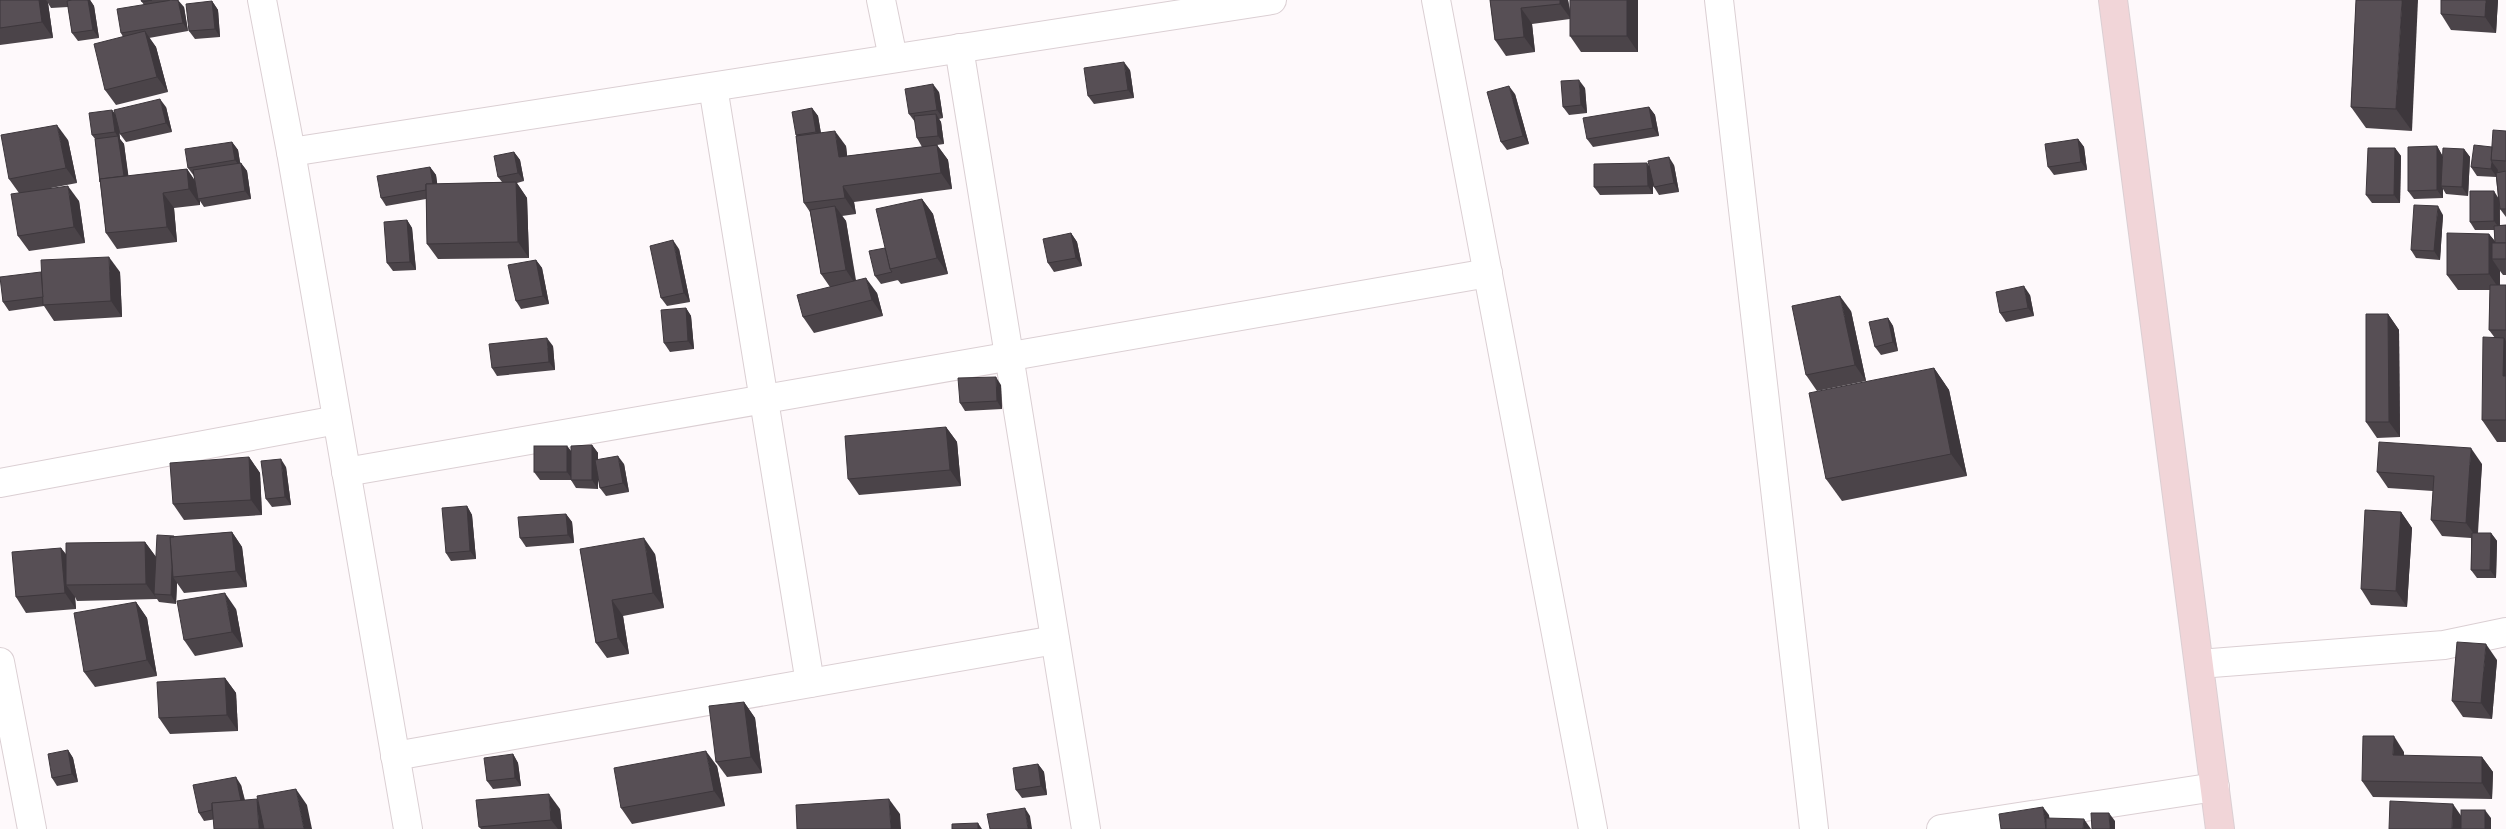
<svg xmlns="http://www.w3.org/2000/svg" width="2506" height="829" viewBox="0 0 2506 829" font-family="Cabin,sans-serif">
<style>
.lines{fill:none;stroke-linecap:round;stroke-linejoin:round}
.street-casing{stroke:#dbcfd3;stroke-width:30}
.secondary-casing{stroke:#dbcfd3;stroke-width:30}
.street{stroke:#fff;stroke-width:28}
.secondary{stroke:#f1d5d8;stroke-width:28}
.wall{fill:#4b4449}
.shaded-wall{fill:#3d373c}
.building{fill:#574f55;stroke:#3d373c}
</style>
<rect width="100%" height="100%" fill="#fef9fb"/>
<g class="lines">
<g class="street-casing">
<g id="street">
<polyline points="262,0 291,152 408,829"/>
<polyline points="881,0 893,58"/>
<polyline points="1436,0 1593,829"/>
<polyline points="1719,0 1814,829"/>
<polyline points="959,48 1086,829"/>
<polyline points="713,87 810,683"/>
<polyline points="291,152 1272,0"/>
<polyline points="346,472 1488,273"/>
<polyline points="0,483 337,420"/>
<polyline points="0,662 32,829"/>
<polyline points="2199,664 2444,645 2506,632"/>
<polyline points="395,756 1055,640"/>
<polyline points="1941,829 2215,787"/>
</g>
</g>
<g class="secondary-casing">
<polyline id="secondary" points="2113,0 2220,829"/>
</g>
<use href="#street" class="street"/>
<use href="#secondary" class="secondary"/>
</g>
<g class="wall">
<polygon points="0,0 90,0 94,6 99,38 78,41 72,33 68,7 51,8 48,3 53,38 0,45"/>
<polygon points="141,0 168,0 184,7 188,31 149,38 156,47 168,92 116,105 105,90 123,37 121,33 144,5"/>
<polygon points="1490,0 1568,0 1570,10 1570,0 1637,0 1638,52 1581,52 1570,36 1570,19 1532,24 1535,52 1506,56 1495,40"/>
<polygon points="2356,0 2412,131 2366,128 2351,107"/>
<polygon points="2498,0 2496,33 2451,30 2441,14"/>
<polygon points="212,1 218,10 220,37 195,39 189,31"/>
<polygon points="1130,70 1134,98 1094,104 1088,96"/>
<polygon points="1585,88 1587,113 1569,115 1563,107"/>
<polygon points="939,92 943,118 939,119 941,122 944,144 937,145 948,160 952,189 854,202 856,214 842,216 846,221 856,280 877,293 883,316 814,333 803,317 830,287 821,274 810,212 804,203 796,136 812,108 818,116 821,133 846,146 847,156 922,147 917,138 915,122 909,114"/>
<polygon points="1515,94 1529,144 1507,150 1501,142"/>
<polygon points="166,107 172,132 126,142 120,134 119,130 120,139 124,144 128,176 187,169 195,181 194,176 188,168 232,142 238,150 240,163 241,163 247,171 251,199 204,207 200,201 200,205 174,208 177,242 117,249 106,233 95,139 92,135 112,110 116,115"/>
<polygon points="1649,107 1655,115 1659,136 1593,147 1587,139"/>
<polygon points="2506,131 2506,217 2500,209 2500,207 2500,225 2506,225 2506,275 2503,275 2500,271 2500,285 2506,285 2506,442 2497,442 2482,420 2495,338 2489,330 2490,290 2458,290 2447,275 2489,234 2495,241 2494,230 2475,230 2470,222 2498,198 2496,177 2477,176 2471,167 2492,147"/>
<polygon points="2078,139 2084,147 2087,170 2054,175 2048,167"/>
<polygon points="68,140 77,183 51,188 79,201 85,243 29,251 18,236 19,193 9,179"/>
<polygon points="2437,146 2442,155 2442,160 2464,149 2470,157 2468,196 2446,194 2443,189 2443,198 2414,199 2408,191"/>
<polygon points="2395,148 2401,156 2400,203 2372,203 2366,195"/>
<polygon points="514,152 520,160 524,181 517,183 527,198 529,258 438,259 427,244 426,199 386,206 381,198 430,167 436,175 437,184 502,182 498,177"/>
<polygon points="1674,165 1679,192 1659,195 1654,187 1653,185 1653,194 1600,195 1594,187 1649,166"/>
<polygon points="922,199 933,214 948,274 901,284 897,279 898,280 881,284 875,276"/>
<polygon points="2443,215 2440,260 2416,258 2411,250"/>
<polygon points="407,220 412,228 416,270 393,271 387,263"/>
<polygon points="1071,233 1077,242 1082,266 1054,272 1048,263"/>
<polygon points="679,249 690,302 667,306 661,298"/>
<polygon points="536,260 542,268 549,304 521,309 516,301"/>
<polygon points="120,272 122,317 54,321 44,306 9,311 3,302 42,273"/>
<polygon points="2030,295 2034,316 2006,322 2000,313"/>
<polygon points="686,308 691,316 694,349 670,352 664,343"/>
<polygon points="1851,311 1866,381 1817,391 1806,375"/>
<polygon points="2388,314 2399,330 2400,437 2377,438 2366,422"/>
<polygon points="1888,318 1893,326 1898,351 1881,355 1875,347"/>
<polygon points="553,346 555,370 497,376 492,368"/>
<polygon points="1934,368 1949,390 1967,476 1842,501 1826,479"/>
<polygon points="1001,385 1002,409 965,411 960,403"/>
<polygon points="946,427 957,442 961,486 859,495 848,479"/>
<polygon points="592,445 598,453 598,460 624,464 629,492 606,496 600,488 598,477 598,489 576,488 571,480 540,480 534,472 567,446 571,451"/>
<polygon points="249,457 260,473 262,515 184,520 173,504"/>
<polygon points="2482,464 2478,533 2491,533 2497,541 2496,578 2477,578 2471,570 2471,538 2442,536 2431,520 2433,491 2388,488 2377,472"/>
<polygon points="286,467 291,505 272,507 266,499"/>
<polygon points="467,506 472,515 476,559 451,561 446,553"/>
<polygon points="2401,512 2412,528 2407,607 2371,605 2361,589"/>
<polygon points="566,514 572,522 574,543 526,547 520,538"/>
<polygon points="232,532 242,547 247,587 184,593 177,583 176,604 159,602 157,599 77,601 75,597 76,609 26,613 16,597 61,548 66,554 145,542 156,557 175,537"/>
<polygon points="580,549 655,554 664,608 623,616 629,654 607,658 596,643"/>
<polygon points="136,602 147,618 157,676 95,687 84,672"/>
<polygon points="236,609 243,647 195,656 184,640"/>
<polygon points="2497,660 2492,719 2463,717 2452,701"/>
<polygon points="225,678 236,693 238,731 170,734 159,718"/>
<polygon points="744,702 755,718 762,773 727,777 716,762"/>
<polygon points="68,750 73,758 78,782 57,786 52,778"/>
<polygon points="2404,752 2404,756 2482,757 2493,772 2492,799 2373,797 2362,781"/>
<polygon points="513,754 518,763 521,786 493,789 487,781"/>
<polygon points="1038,764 1044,772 1047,795 1022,798 1016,790"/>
<polygon points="717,766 725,806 632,824 621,808"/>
<polygon points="241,785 245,800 259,802 307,805 204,821 199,813"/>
<polygon points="560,809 562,829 481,829 479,827"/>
</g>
<g class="shaded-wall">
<polygon points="39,0 46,0 48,3 53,38 42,22"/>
<polygon points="88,0 90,0 94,6 99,38 93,30"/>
<polygon points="178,0 184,7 188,31 183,23"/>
<polygon points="1560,0 1568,0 1571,19 1560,4"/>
<polygon points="1627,0 1638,0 1638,52 1627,36"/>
<polygon points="2402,0 2418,0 2412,131 2396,109"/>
<polygon points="2486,0 2498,0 2496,33 2485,17"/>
<polygon points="212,1 218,10 220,37 215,29"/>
<polygon points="1521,8 1532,24 1535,52 1524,37"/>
<polygon points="145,31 156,47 168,92 157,77"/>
<polygon points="1124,62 1130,70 1134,98 1128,90"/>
<polygon points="1579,80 1585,88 1587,113 1581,105"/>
<polygon points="933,84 939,92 943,118 937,110"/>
<polygon points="1509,86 1515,94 1529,144 1523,136"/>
<polygon points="160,99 166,107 172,132 166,123"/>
<polygon points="1649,107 1655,115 1659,136 1653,128"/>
<polygon points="812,108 818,116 822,140 816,132"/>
<polygon points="112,110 118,118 120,139 124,144 130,187 124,179 118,137 115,132"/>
<polygon points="936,114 941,122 944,144 938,136"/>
<polygon points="57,125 68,140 77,183 66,168"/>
<polygon points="835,131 846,146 849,172 839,157"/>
<polygon points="2078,139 2084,147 2087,170 2081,162"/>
<polygon points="232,142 238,150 241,168 235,160"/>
<polygon points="937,145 948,160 952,189 941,173"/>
<polygon points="2437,146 2442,155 2443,186 2441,186 2443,189 2443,198 2437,190"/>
<polygon points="2395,148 2401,156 2400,203 2394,195"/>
<polygon points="2464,149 2470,157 2468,196 2462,187"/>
<polygon points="514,152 520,160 524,181 518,173"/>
<polygon points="1669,157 1674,165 1679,192 1674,183"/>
<polygon points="2492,162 2498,170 2497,177 2491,169"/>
<polygon points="241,163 247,171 251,199 245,191"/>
<polygon points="1647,163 1653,171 1653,194 1648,186"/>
<polygon points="430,167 436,175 439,196 434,188"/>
<polygon points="187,169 198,185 198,199 200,201 200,205 189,189"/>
<polygon points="516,182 527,198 529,258 518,242"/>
<polygon points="68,186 79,201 85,243 74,227"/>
<polygon points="843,186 854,202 856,214 845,198"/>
<polygon points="2494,191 2499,199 2500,229 2494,221"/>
<polygon points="163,193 174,208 177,242 167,227"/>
<polygon points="922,199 933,214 948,274 937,258"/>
<polygon points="835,206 846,221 856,285 846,270"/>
<polygon points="2438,206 2443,215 2440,260 2434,251"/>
<polygon points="407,220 412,228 416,270 410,262"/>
<polygon points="1071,233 1077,242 1082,266 1076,258"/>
<polygon points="2489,234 2499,247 2492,259 2500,271 2500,290 2489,274"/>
<polygon points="673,240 679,249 690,302 684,293"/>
<polygon points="109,257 120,272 122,317 111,301"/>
<polygon points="536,260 542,268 549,304 543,296"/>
<polygon points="866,278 877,293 883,316 872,300"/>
<polygon points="2024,286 2030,295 2034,316 2028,308"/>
<polygon points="1840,296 1851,311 1866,381 1855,365"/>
<polygon points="686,308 691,316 694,349 688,341"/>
<polygon points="2388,314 2399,330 2400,437 2389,422"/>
<polygon points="1888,318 1893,326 1898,351 1893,342"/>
<polygon points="547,338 553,346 555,370 549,362"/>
<polygon points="2504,338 2506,341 2506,380 2503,376"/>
<polygon points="1934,368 1949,390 1967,476 1951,454"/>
<polygon points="996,377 1001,385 1002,409 997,401"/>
<polygon points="946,427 957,442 961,486 950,470"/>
<polygon points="592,445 598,453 598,489 592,480"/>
<polygon points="567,446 573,454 573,480 567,472"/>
<polygon points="2471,448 2482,464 2477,538 2466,523"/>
<polygon points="618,456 624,464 629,492 623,483"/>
<polygon points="249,457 260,473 262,515 251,500"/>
<polygon points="281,459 286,467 291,505 285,497"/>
<polygon points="467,506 472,515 476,559 470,551"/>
<polygon points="2401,512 2412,528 2407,607 2396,591"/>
<polygon points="566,514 572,522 574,543 568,535"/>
<polygon points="232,532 242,547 247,587 236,571"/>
<polygon points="2491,533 2497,541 2496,578 2490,570"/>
<polygon points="174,536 180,544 173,577 177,583 176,604 171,595"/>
<polygon points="644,538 655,554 664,608 653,593"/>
<polygon points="145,542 156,557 154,594 157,599 146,584"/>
<polygon points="61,548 72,564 66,585 75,597 76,609 65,593"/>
<polygon points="225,593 236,609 243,647 232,632"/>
<polygon points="612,600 623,616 629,654 618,638"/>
<polygon points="136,602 147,618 157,676 147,660"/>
<polygon points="2486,644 2497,660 2492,719 2481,703"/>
<polygon points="225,678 236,693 238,731 227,715"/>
<polygon points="744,702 755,718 762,773 751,757"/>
<polygon points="2394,736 2404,752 2404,771 2393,755"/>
<polygon points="68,750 73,758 78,782 72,774"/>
<polygon points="706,751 717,766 725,806 714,791"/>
<polygon points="513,754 518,763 521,786 515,778"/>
<polygon points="2482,757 2493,772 2492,799 2482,783"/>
<polygon points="1038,764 1044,772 1047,795 1041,786"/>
<polygon points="236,777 241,785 247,812 241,804"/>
<polygon points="296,789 307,805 312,829 304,829"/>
<polygon points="549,794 560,809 562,829 558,829 551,820"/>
<polygon points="257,799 268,815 269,829 259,829"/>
<polygon points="889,799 900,814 901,829 891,829"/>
<polygon points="2453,804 2464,820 2464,829 2452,829"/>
<polygon points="2043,807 2049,815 2051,829 2046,829"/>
<polygon points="1025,808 1030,816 1032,829 1028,829"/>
<polygon points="2485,810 2491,818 2491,829 2485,829"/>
<polygon points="2109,813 2115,821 2115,829 2110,829"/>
<polygon points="2084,819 2091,829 2083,829"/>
<polygon points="978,823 982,829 978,829"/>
</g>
<g class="building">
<polygon points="0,0 39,0 42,22 0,28"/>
<polygon points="72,0 88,0 93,30 72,33 67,1"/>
<polygon points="141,0 152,0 142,2"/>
<polygon points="172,0 178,0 183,23 121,33 117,9"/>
<polygon points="1490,0 1560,0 1560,4 1521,8 1524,37 1495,40"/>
<rect x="1570" y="0" width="57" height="36"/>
<polygon points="2356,0 2402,0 2396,109 2351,107"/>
<polygon points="2441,0 2486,0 2485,17 2441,14"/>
<polygon points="212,1 215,29 189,31 186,4"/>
<polygon points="145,31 157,77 105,90 94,44"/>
<polygon points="1124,62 1128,90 1088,96 1084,68"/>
<polygon points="1579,80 1581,105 1563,107 1561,81"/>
<polygon points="933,84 937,110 909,114 905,89"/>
<polygon points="1509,86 1523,136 1501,142 1487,92"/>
<polygon points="160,99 166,123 120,134 114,110"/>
<polygon points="1649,107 1653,128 1587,139 1583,118"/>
<polygon points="812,108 816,132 796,135 792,112"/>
<polygon points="112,110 115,132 92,135 89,113"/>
<polygon points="936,114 938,136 917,138 914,116"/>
<polygon points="57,125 66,168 9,179 1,135"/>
<polygon points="2493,130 2506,131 2506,161 2491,160"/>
<polygon points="835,131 839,157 937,145 941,173 843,186 845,198 804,203 796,136"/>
<polygon points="118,136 124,176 100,179 100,182 95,139"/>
<polygon points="2078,139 2081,162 2048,167 2045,144"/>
<polygon points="232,142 235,160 188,168 185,149"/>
<polygon points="2474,145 2492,147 2491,160 2492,162 2491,169 2471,167"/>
<polygon points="2437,146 2437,190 2408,191 2408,147"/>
<polygon points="2368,148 2395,148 2394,195 2366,195"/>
<polygon points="2443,148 2464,149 2462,187 2441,186"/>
<polygon points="514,152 518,173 498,177 494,156"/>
<polygon points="1669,157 1674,183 1654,187 1648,161"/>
<polygon points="241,163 245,191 198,199 193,170"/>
<polygon points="1647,163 1648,186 1594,187 1594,164"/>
<polygon points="430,167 433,184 426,184 426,190 381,198 377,176"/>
<polygon points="187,169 189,189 163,193 167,227 106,233 100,179"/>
<polygon points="2506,171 2506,209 2500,209 2496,173"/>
<polygon points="516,182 518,242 427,244 426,184"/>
<polygon points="68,186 74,227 18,236 11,194"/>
<polygon points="2470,191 2494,191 2494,221 2470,222"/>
<polygon points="922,199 937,258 890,269 876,209"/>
<polygon points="2414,205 2438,206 2434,251 2411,250"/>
<polygon points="835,206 846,270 821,274 810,210"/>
<polygon points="407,220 410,262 387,263 384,222"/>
<polygon points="2506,225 2506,243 2495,243 2494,226"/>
<polygon points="1071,233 1076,258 1048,263 1043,239"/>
<polygon points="2447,233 2489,234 2489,274 2447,275"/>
<polygon points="673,240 684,293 661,298 650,246"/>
<rect x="2492" y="243" width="14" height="16"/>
<polygon points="885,248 890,269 892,272 875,276 869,251"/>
<polygon points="109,257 111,301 43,305 41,260"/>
<polygon points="536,260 543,296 516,301 508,265"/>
<polygon points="41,272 43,297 3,302 0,277"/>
<polygon points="866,278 872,300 803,317 797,295"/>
<polygon points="2490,285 2506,285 2506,330 2489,330"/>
<polygon points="2024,286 2028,308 2000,313 1996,292"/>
<polygon points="1840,296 1855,365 1806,375 1792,306"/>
<polygon points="686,308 688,341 664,343 661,310"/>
<polygon points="2366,314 2388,314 2389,422 2366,422"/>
<polygon points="1888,318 1893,342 1875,347 1869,322"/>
<polygon points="2483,337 2504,338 2503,376 2506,376 2506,420 2482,420"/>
<polygon points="547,338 549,362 492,368 489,344"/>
<polygon points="1934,368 1951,454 1826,479 1809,393"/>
<polygon points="996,377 997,401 960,403 958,378"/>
<polygon points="946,427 950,470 848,479 845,436"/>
<polygon points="2379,442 2471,448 2466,523 2431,520 2434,476 2377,472"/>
<polygon points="592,445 592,480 571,480 571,446"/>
<rect x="534" y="446" width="33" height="26"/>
<polygon points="618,456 623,483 600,488 595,460"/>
<polygon points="249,457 251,500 173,504 170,463"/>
<polygon points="281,459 285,497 266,499 261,461"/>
<polygon points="467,506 470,551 446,553 442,508"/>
<polygon points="2365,510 2401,512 2396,591 2361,589"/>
<polygon points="566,514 568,535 520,538 518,517"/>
<polygon points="232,532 236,571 173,577 170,537"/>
<polygon points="2472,533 2491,533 2490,570 2471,570"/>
<polygon points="157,535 174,536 174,537 170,537 172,567 171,595 154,594"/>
<polygon points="644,538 653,593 612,600 618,638 596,643 580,549"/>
<polygon points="145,542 146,584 66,585 66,543"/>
<polygon points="61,548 65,593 16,597 12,552"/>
<polygon points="225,593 232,632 184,640 177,601"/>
<polygon points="136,602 147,660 84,672 74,613"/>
<polygon points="2457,642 2486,644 2481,703 2452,701"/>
<polygon points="225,678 227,715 159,718 157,682"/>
<polygon points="744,702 751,757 716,762 709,706"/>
<polygon points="2363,736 2394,736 2393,755 2482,757 2482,783 2362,781"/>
<polygon points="68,750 72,774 52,778 48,754"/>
<polygon points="706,751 714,791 621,808 614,768"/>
<polygon points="513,754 515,778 487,781 484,758"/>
<polygon points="1038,764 1041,786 1016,790 1013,768"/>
<polygon points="236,777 241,801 212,803 212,810 199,813 193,785"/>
<polygon points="296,789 304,829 264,829 257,796"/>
<polygon points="549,794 551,820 479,827 476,800"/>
<polygon points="257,799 259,829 214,829 212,803"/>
<polygon points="889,799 891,829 797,829 796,805"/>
<polygon points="2390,801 2453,804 2452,829 2389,829"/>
<polygon points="2043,807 2046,829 2001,829 1999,814"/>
<polygon points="1025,808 1028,829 990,829 987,814"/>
<rect x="2461" y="810" width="24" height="19"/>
<polygon points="2091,813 2109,813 2110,829 2092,829"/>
<polygon points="2046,818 2084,819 2083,829 2046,829"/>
<polygon points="978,823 978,829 952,829 952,824"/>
</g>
</svg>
